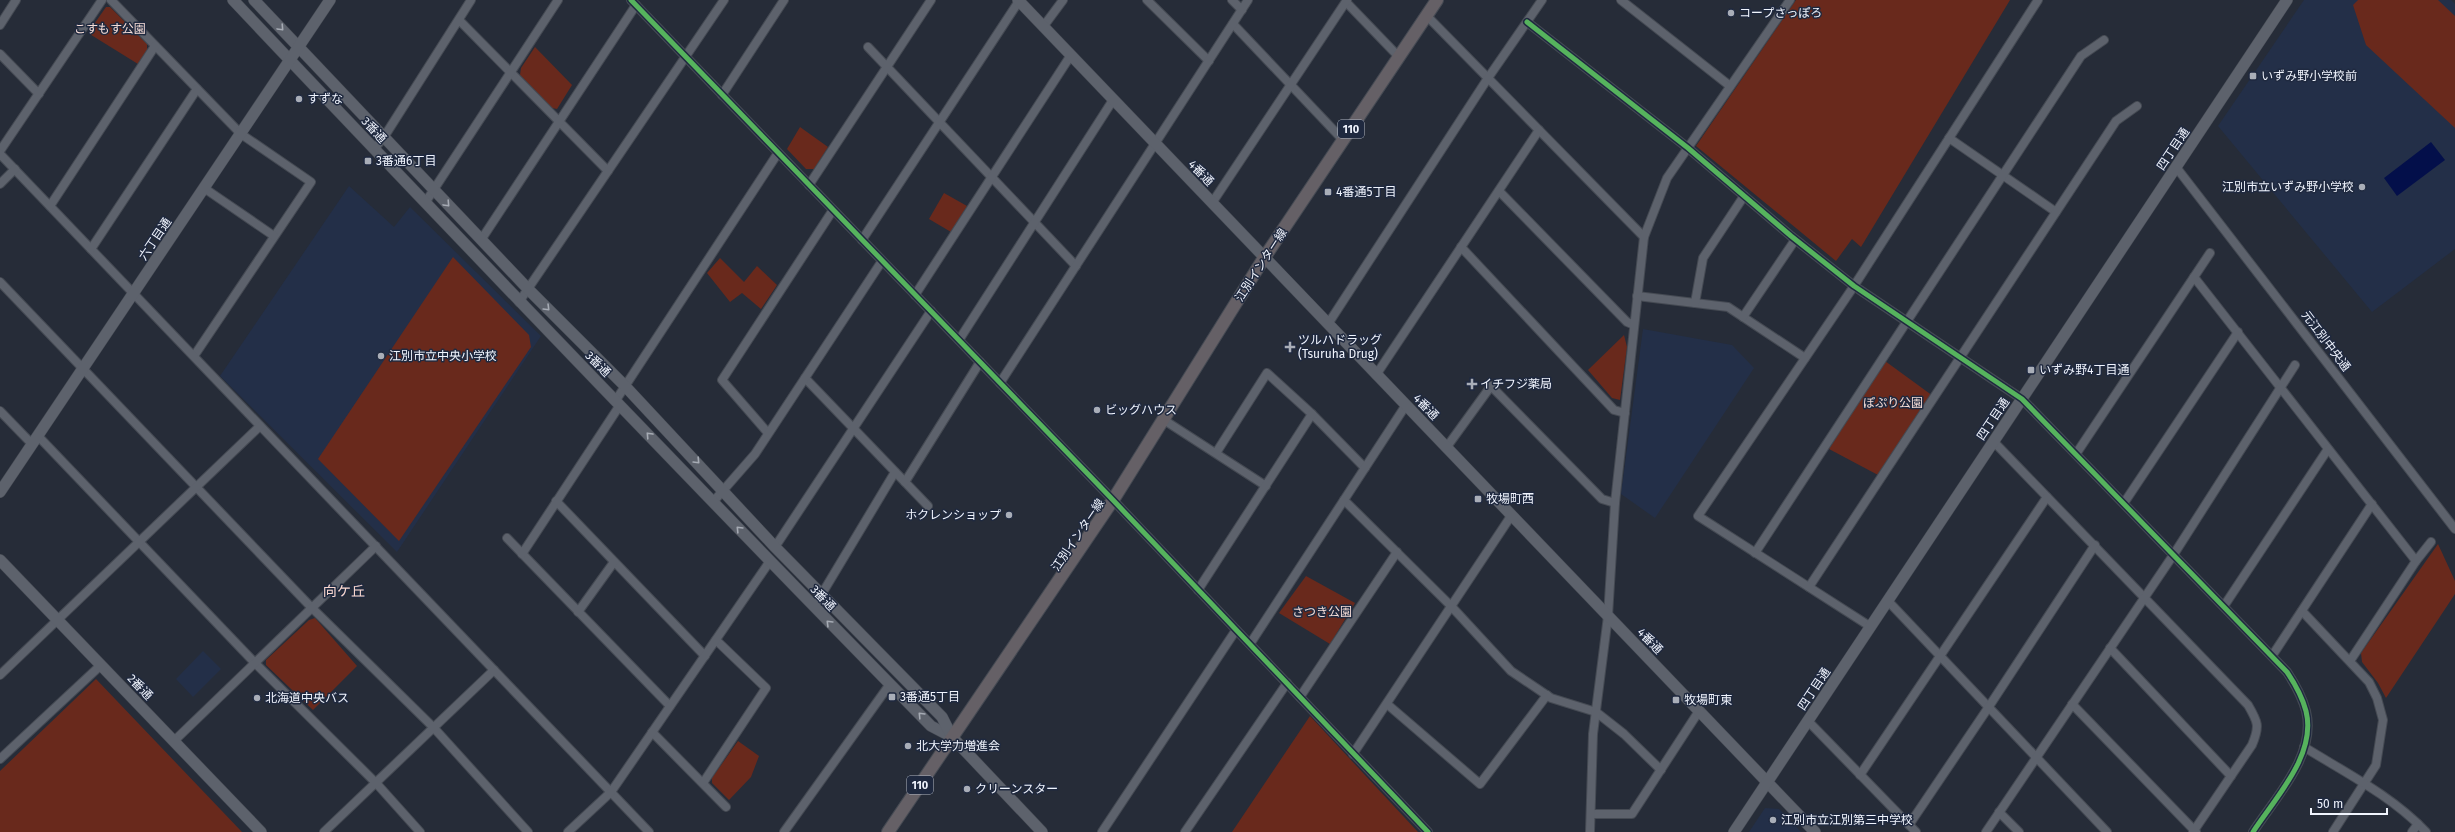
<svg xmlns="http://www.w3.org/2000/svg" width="2455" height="832" viewBox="0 0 2455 832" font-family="'Fira Sans','Noto Sans JP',sans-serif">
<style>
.built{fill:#232f48}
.green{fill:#69291c}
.water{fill:#030f4a}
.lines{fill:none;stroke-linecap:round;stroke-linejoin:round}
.street-casing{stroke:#454a53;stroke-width:10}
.secondary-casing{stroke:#454a53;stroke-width:12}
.primary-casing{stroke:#454a53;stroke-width:14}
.street{stroke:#5d626c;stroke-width:8}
.secondary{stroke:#5d626c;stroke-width:11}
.primary{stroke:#656066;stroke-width:12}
.cycleway-casing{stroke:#1f293f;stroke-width:8}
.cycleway{stroke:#56b35d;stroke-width:5}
.oneway{stroke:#a6abb4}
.poi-dot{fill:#a9aeb8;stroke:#1f293f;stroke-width:1.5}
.labels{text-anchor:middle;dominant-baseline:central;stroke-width:3;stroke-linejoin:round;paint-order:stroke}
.shield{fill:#1f293f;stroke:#b1b7c4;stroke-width:1}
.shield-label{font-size:11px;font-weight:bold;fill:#f0f4fd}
.poi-label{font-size:12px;fill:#f0f4fd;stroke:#1f293f;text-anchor:start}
.park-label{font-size:12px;fill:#f6ddd7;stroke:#1f293f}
.street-label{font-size:12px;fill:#f0f4fd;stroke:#1f293f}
.quarter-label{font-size:14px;fill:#fad8d0;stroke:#1f293f}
</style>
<rect width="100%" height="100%" fill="#262c38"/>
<g class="built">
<polygon points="2304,0 2451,0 2455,4 2455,249 2372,312 2218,126"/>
<polygon points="349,186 394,227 410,207 541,336 397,552 220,376"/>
<polygon points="1643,329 1732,345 1754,368 1655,518 1621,494"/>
<polygon points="203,651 221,669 193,697 176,679"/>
<polygon points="1765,808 1779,809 1801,832 1749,832"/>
</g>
<g class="green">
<polygon points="1796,0 2010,0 1861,247 1852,239 1836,261 1696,146"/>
<polygon points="2358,0 2438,0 2455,16 2455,128 2366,45 2353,5"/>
<polygon points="106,7 110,7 147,44 147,50 138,64 88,33"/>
<polygon points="535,47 572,85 557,109 552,108 520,75 521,68"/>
<polygon points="800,127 828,147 814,169 806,169 787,149"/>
<polygon points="944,193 967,206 951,232 929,219"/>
<polygon points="453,257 529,335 531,347 399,541 318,459"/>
<polygon points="720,258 744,282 757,266 777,285 761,309 742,293 730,302 707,273"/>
<polygon points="1624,335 1627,347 1620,400 1612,398 1588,370"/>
<polygon points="1885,361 1933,396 1878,475 1829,449"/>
<polygon points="2438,544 2455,581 2455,594 2386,698 2378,683 2362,662 2361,653"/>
<polygon points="1306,576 1355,603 1330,644 1279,613"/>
<polygon points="315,618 357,666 313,710 266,665 266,660 309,620"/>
<polygon points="96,679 242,832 0,832 0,771"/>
<polygon points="1310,716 1418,832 1232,832"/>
<polygon points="738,741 759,756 751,777 729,800 712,783 712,778"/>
</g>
<polygon class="water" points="2431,142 2445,160 2397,196 2384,178"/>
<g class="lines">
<g class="street-casing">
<g id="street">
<polyline points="111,0 241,134 311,182 194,356"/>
<polyline points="631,0 1113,500 1428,832"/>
<polyline points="1147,0 1209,61"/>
<polyline points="1232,0 1242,10"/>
<polyline points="1621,0 1730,86"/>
<polyline points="1346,2 1399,57"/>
<polyline points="1427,16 1644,237"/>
<polyline points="459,20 608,171"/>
<path d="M1527 22 1688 148 1791 236 1854 286 2022 399 2287 672C2295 684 2302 696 2306 711 2317 755 2275 798 2253 832"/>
<polyline points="1233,24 1343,140"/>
<polyline points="0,25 16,0"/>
<polyline points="1043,27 1063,0"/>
<polyline points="868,47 1076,266"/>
<polyline points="0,54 39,94"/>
<polyline points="722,95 784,0"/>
<polyline points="1949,138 2056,212"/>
<polyline points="374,149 384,137 471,0"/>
<polyline points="0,151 102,0"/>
<polyline points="0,154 649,832"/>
<polyline points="2176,167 2455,529"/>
<polyline points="0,184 15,169"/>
<polyline points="809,185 931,0"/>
<polyline points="204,188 274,236"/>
<polyline points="1499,191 1627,322 1634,325"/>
<polyline points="425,203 558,0"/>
<polyline points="1212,203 1347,0"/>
<polyline points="50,206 155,46"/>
<polyline points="481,240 636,5"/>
<polyline points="862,240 1019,1"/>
<polyline points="1461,247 1614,410 1625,413"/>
<polyline points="91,249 197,89"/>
<polyline points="2194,277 2416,561"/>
<polyline points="0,282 311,607 434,728 528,832"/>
<polyline points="915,295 1071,55"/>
<polyline points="1637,296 1728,307 1805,358"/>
<polyline points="519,302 724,0"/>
<polyline points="1695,303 1703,258 1744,196"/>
<polyline points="1743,317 1795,240"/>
<polyline points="1328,324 1488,78 1542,0"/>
<polyline points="959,340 1113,100"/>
<polyline points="1376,375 1539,130"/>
<polyline points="805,378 928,506"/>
<polyline points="1000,383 1248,0"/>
<polyline points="616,400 778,153"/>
<polyline points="0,411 32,444"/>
<polyline points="1164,420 1266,486"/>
<polyline points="768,433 722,380 833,210"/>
<polyline points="38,436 254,662 377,784 420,832"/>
<path d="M1994 442 2248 705C2258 722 2260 726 2252 745L2193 832"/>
<polyline points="1446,448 1491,386 1602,499 1615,503"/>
<polyline points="1216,453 1267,373 1312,414 1365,468"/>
<polyline points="2076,454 2210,253"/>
<polyline points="905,482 980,362"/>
<polyline points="1344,500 1451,606 1511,671 1551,698 1596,712 1624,734 1661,770"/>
<polyline points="556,501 705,656"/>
<polyline points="713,502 755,454 882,261"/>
<polyline points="2124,503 2238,332"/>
<polyline points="507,538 670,706"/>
<polyline points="775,547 931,311"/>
<polyline points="1755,553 2081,56 2104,40"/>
<polyline points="522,554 620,405"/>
<polyline points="1809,587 2116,121 2137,106"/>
<polyline points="1198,590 1312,414"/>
<polyline points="1888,601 2107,832"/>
<polyline points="2224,606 2328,449"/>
<polyline points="814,607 895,472"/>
<polyline points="2302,611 2369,682 2377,698 2383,720 2376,765 2333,832"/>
<polyline points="578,612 614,562"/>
<polyline points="1871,627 1698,516 1854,286 2038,0"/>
<polyline points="1250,644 1406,405"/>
<polyline points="2110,648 2231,776"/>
<polyline points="2272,656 2372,504"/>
<polyline points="2350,661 2416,561 2431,542"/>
<polyline points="0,675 260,426"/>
<polyline points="1300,697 1397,552"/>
<polyline points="1387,704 1480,784 1547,695"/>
<polyline points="2072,704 2196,832"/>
<polyline points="1808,721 1916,832"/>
<polyline points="652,732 726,807"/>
<polyline points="174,741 376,546"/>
<path d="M2304 747C2346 773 2392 796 2426 832"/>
<polyline points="1353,754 1511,516"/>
<polyline points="0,759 101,665"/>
<polyline points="1860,775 2047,497"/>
<polyline points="703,783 766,688 716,640"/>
<polyline points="1999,812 2019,832"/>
<polyline points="1591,814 1632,814 1699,711"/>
<polyline points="1909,825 1988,708 2095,545"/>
<polyline points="324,832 494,670"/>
<polyline points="568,832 611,792 770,561"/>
<polyline points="784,832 890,684"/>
<polyline points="1102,832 1236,630"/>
<polyline points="1185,832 1287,683"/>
<polyline points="1590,832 1593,734 1608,616 1615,503 1644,237 1667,178 1790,0"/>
<polyline points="1986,832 2174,554 2295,365"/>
<polyline points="2412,832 2418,824"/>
</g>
</g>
<g class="secondary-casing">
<g id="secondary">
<path d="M233 0C464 244 696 486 931 726L952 737"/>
<polyline points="254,0 529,290 625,386 775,547 942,717 952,737 1042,832"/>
<polyline points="1018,0 1815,832"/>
<polyline points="0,492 330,0"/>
<polyline points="0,560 261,832"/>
<polyline points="1734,832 2287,0"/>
</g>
</g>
<g class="primary-casing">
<polyline id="primary" points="888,832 1113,500 1264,258 1437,0"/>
</g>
<use href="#street" class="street"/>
<use href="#secondary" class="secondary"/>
<use href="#primary" class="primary"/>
<g class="cycleway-casing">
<g id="cycleway">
<polyline points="631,0 1113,500 1428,832"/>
<path d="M1527 22 1688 148 1791 236 1854 286 2022 399 2287 672C2295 684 2302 696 2306 711 2317 755 2275 798 2253 832"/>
</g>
</g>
<use href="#cycleway" class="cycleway"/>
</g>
<defs><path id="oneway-chevron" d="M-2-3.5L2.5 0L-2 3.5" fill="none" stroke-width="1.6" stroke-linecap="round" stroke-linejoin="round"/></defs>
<g class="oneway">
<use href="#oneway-chevron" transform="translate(281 28) rotate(47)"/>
<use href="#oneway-chevron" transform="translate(447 204) rotate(47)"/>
<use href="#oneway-chevron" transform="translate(547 308) rotate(45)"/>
<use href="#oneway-chevron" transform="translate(649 435) rotate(-133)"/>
<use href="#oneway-chevron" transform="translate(697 461) rotate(46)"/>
<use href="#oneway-chevron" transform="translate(739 529) rotate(-134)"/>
<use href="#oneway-chevron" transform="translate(829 623) rotate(-135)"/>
<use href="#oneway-chevron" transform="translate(921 715) rotate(-134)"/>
</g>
<g class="poi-dot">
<circle cx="1731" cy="13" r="4"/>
<rect x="2249" y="72" width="8" height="8" rx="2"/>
<circle cx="299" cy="99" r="4"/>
<rect x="364" y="157" width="8" height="8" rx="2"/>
<circle cx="2362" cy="187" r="4"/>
<rect x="1324" y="188" width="8" height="8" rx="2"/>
<path d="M1288 341h4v4h4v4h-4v4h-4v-4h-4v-4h4z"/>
<circle cx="381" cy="356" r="4"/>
<rect x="2027" y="366" width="8" height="8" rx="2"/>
<path d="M1470 378h4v4h4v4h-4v4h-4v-4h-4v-4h4z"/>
<circle cx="1097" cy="410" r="4"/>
<rect x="1474" y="495" width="8" height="8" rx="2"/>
<circle cx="1009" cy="515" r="4"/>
<rect x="888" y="693" width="8" height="8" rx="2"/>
<circle cx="257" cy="698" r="4"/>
<rect x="1672" y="696" width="8" height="8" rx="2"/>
<circle cx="908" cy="746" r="4"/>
<circle cx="967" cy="789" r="4"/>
<circle cx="1773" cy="820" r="4"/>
</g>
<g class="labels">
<g class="shield">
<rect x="1338" y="120" width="26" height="18" rx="3"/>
<rect x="907" y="776" width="26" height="18" rx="3"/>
</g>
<g class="shield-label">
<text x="1351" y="129">110</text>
<text x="920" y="785">110</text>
</g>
<g class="poi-label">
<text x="1739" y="13">コープさっぽろ</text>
<text x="2261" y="76">いずみ野小学校前</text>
<text x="307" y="99">すずな</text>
<text x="376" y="161">3番通6丁目</text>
<text x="2354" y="187" text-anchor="end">江別市立いずみ野小学校</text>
<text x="1336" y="192">4番通5丁目</text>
<text x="1298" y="340">ツルハドラッグ<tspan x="1298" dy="14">(Tsuruha Drug)</tspan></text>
<text x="389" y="356">江別市立中央小学校</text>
<text x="2039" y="370">いずみ野4丁目通</text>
<text x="1480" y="384">イチフジ薬局</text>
<text x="1105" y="410">ビッグハウス</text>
<text x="1486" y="499">牧場町西</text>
<text x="1001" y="515" text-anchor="end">ホクレンショップ</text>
<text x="900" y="697">3番通5丁目</text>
<text x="265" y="698">北海道中央バス</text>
<text x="1684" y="700">牧場町東</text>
<text x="916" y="746">北大学力増進会</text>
<text x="975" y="789">クリーンスター</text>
<text x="1781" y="820">江別市立江別第三中学校</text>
</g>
<g class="park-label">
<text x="110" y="29">こすもす公園</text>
<text x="1893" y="403">ぽぷり公園</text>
<text x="1322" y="612">さつき公園</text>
</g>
<g class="street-label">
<text transform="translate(374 130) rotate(47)">3番通</text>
<text transform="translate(2173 149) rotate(-56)">四丁目通</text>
<text transform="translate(1201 173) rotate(46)">4番通</text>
<text transform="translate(155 239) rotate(-56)">六丁目通</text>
<text transform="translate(1261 265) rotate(-57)">江別インター線</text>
<text transform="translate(2326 341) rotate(53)">元江別中央通</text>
<text transform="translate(598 364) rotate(45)">3番通</text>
<text transform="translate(1426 407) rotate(46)">4番通</text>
<text transform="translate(1993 419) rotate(-56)">四丁目通</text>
<text transform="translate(1078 535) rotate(-56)">江別インター線</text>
<text transform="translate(823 598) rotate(46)">3番通</text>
<text transform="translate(1650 641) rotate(46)">4番通</text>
<text transform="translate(140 687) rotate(46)">2番通</text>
<text transform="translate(1814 689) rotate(-56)">四丁目通</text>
</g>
<g class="quarter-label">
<text x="344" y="591">向ケ丘</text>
</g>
</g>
<path d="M2311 808v6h76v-6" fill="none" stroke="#f0f4fd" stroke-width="2"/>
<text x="2317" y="808" font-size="12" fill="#f0f4fd" stroke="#1f293f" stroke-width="3" paint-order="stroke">50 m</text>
</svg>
